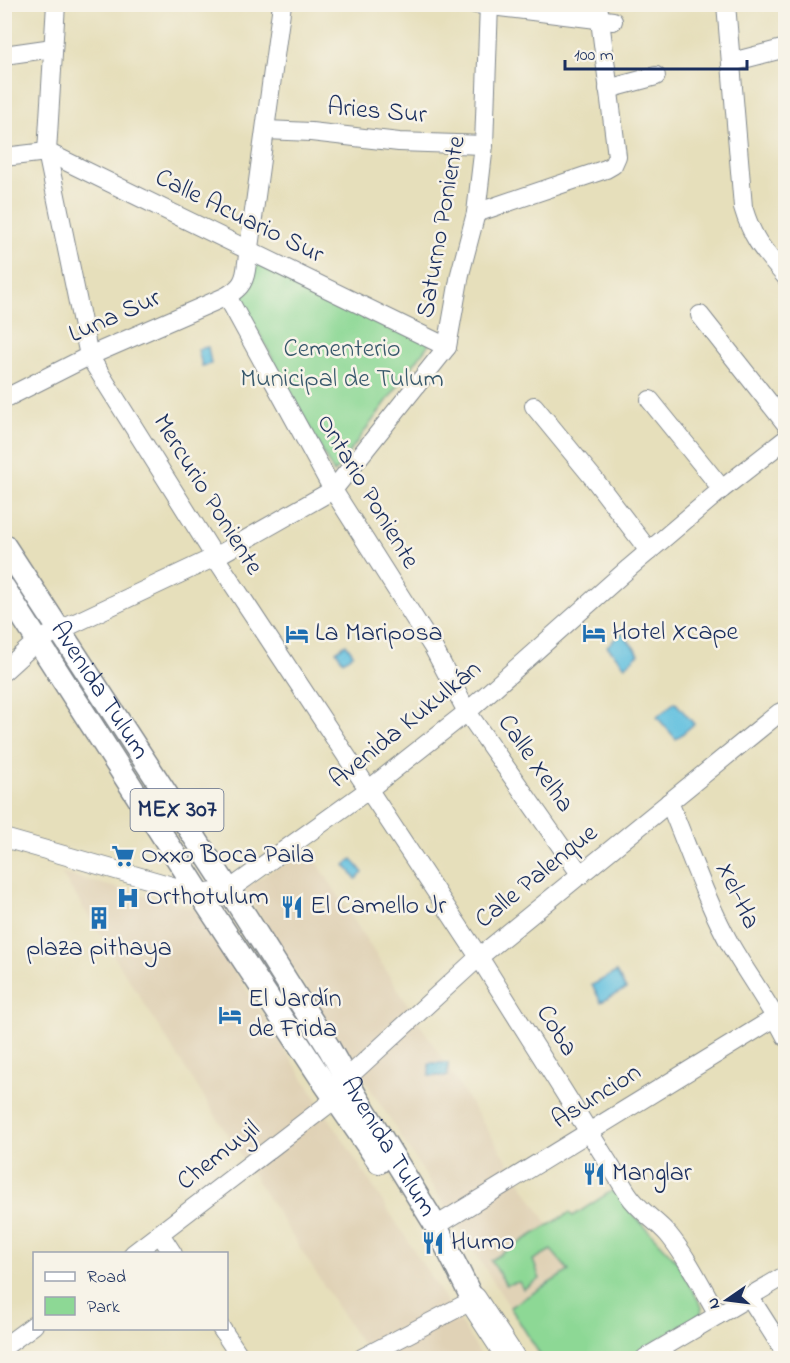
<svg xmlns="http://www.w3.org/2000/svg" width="790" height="1363" viewBox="0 0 790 1363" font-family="'Indie Flower',sans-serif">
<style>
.built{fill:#e0d2b6}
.green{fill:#8dd895;stroke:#54847a;stroke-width:1.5}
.water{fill:#61c0df;stroke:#3e789e;stroke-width:1.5}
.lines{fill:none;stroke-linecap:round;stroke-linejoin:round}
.minor-casing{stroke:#80878c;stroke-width:20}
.major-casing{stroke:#80878c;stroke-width:25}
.highway-casing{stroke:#80878c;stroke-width:29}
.minor{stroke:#fff;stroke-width:18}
.major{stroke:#fff;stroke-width:22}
.highway{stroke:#fff;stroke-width:27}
.labels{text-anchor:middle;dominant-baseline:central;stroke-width:5;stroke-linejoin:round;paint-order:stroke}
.shield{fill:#f7f3e8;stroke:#5d6a87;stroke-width:1.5}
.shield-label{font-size:24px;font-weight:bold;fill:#1b2f5e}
.street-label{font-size:26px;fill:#1b2f5e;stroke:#f7f3e8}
.park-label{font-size:26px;fill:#38596c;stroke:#f7f3e8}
.poi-label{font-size:26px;fill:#1b2f5e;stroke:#f7f3e8;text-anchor:start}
</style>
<rect width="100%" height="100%" fill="#f7f3e8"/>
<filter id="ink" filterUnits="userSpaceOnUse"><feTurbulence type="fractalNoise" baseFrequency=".0167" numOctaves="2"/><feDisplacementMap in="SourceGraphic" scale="12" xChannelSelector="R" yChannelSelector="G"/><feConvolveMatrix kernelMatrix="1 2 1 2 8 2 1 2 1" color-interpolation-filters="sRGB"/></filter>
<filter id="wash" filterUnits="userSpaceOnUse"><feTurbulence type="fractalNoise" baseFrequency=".008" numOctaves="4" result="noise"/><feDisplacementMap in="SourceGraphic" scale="24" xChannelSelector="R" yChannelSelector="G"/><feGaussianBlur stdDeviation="1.35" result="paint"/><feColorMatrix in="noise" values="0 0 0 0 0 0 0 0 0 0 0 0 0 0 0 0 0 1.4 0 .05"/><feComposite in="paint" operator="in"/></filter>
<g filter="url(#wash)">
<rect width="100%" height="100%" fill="#e6dfbb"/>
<g class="built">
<polygon points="308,848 633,1358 542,1358 243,889"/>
<polygon points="61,873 195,909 483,1358 370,1358"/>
</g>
<g class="green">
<polygon points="252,259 431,341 334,473 238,294"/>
<polygon points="616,1188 627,1208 676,1260 702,1307 701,1314 628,1358 542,1358 510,1307 569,1271 551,1250 533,1260 540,1279 523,1289 519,1282 506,1285 491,1260 569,1213 573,1216"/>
</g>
<g class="water">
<polygon points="208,347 211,364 202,366 198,349"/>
<polygon points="622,633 639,654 625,666 607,646"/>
<polygon points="346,644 353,654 343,661 336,651"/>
<polygon points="675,702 694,724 676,739 657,717"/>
<polygon points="352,859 363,873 356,879 345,865"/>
<polygon points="616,972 626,989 601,1002 592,985"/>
<rect x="429" y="1063" width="19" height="13"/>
</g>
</g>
<g filter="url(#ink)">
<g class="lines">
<g class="minor-casing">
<g id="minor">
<path d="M56 4 47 152 89 356 215 557 479 957 628 1194C640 1212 655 1219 668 1234 688 1258 702 1288 718 1315"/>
<polyline points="475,4 613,21"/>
<path d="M726 4 743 207C753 241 764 251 786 277"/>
<polyline points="4,55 53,48"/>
<polyline points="732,62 786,48"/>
<polyline points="608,89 656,76"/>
<polyline points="266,130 311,132 399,142 484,145"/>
<polyline points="4,157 47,152 447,347"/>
<polyline points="476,213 606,169 613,165 617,156 598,4"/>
<polyline points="227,296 333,490 434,649 467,712 581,875"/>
<polyline points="700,315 786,424"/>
<path d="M4 399 89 356 227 296C238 289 244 284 246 270L282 4"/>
<polyline points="650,400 722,489"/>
<polyline points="534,406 594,479 649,551"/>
<polyline points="4,671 37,641 215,557 333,490 447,347 460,274 476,213 484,145 489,4"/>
<path d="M669 802C689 850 706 901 731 946 749 977 770 1005 786 1037"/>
<polyline points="4,838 200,894 229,890 368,790 467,712 629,568 722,489 786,439"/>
<polyline points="436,1226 786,1011"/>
<polyline points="160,1234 173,1254"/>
<polyline points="133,1254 335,1099 346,1079 479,957 779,713 786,710"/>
<polyline points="749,1296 786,1354"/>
<polyline points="221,1328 241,1358"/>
<polyline points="4,1347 34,1325"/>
<polyline points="362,1358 473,1300"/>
<polyline points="645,1358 786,1275"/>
</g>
</g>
<g class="major-casing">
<g id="major">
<path id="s1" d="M4 545 229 890 329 1048 357 1098 436 1226 473 1300"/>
<polyline points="4,588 200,894 323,1081 379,1162"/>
</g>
</g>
<g class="highway-casing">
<polyline id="highway" points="473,1300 511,1358"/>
</g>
<use href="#minor" class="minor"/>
<use href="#major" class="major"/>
<use href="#highway" class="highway"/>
</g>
</g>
<defs>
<g id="hotel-bare" transform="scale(1.8)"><path d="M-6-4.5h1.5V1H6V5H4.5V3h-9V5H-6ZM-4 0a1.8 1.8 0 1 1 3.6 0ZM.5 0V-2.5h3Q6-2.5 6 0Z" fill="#1f6fb2" stroke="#f7f3e8" stroke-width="2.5" paint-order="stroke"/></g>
<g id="supermarket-bare" transform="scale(1.8)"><path d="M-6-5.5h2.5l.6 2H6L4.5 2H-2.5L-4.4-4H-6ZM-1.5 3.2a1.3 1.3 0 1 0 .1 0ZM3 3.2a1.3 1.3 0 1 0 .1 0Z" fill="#1f6fb2" stroke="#f7f3e8" stroke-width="2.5" paint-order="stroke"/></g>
<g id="hospital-bare" transform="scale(1.8)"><path d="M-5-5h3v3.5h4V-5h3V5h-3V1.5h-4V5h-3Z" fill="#1f6fb2" stroke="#f7f3e8" stroke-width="2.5" paint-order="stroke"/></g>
<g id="restaurant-bare" transform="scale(1.8)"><path d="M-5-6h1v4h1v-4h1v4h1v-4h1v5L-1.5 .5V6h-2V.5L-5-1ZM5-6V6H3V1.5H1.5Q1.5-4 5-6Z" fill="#1f6fb2" stroke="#f7f3e8" stroke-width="2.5" paint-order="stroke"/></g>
<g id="building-bare" transform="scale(1.8)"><path d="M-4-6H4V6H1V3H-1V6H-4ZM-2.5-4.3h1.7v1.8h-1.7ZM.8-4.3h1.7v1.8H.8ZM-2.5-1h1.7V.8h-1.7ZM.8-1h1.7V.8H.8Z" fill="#1f6fb2" stroke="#f7f3e8" stroke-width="2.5" paint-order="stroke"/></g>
</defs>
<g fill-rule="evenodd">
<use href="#hotel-bare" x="594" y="633"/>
<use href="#hotel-bare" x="297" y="634"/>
<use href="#supermarket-bare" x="123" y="856"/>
<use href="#hospital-bare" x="128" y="898"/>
<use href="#restaurant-bare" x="292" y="907"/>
<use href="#building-bare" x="99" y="918"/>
<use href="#hotel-bare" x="230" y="1015"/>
<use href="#restaurant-bare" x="594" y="1174"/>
<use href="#restaurant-bare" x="433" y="1243"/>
</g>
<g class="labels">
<rect class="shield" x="130.5" y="789" width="93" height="42" rx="4.5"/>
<g class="shield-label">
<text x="177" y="810">MEX 307</text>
</g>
<g class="street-label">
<text transform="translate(377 112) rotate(5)">Aries Sur</text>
<text transform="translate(239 217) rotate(26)">Calle Acuario Sur</text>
<text transform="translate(442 227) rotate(-80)">Saturno Poniente</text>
<text transform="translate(115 317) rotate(-24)">Luna Sur</text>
<text transform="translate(367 492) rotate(59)">Ontario Poniente</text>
<text transform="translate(207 495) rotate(58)">Mercurio Poniente</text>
<text stroke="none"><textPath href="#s1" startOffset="174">Avenida Tulum</textPath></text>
<text transform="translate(406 725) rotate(-39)">Avenida Kukulkán</text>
<text transform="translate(535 764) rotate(55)">Calle Xelha</text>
<text transform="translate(537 877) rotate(-39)">Calle Palenque</text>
<text transform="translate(737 896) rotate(65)">Xel-Ha</text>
<text transform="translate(556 1031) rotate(58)">Coba</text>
<text transform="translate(597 1097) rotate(-32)">Asuncion</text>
<text stroke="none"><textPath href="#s1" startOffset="714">Avenida Tulum</textPath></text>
<text transform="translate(219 1156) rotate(-38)">Chemuyil</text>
</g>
<g class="park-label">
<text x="342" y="350">Cementerio<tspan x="342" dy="30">Municipal de Tulum</tspan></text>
</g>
<g class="poi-label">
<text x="612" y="633">Hotel Xcape</text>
<text x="315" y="634">La Mariposa</text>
<text x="141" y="856">Oxxo Boca Paila</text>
<text x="146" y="898">Orthotulum</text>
<text x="310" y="907">El Camello Jr</text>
<text x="99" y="949" text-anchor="middle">plaza pithaya</text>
<text x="248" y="1000">El Jardín<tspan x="248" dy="30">de Frida</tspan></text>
<text x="612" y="1174">Manglar</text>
<text x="451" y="1243">Humo</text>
</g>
</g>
<rect width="790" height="1363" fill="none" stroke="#f7f3e8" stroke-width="24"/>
<rect x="33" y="1252" width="195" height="78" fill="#f7f3e8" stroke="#9fa5b1" stroke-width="1.5"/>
<rect x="45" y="1272" width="30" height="9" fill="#ffffff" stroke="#9fa5b1" stroke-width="1.5"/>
<text x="87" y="1282" font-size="18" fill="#1b2f5e">Road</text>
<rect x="45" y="1297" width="30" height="18" fill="#8dd895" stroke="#9fa5b1" stroke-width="1.5"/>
<text x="87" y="1312" font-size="18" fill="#1b2f5e">Park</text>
<g transform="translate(727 1300) rotate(256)" stroke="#f7f3e8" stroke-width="4.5" paint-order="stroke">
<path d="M0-4.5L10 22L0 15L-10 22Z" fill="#1b2f5e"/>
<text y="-9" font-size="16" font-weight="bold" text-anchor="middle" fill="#1b2f5e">N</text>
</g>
<path d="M565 60v9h182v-9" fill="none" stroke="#1b2f5e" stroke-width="3"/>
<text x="574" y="60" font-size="18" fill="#1b2f5e" stroke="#f7f3e8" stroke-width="4.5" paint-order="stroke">100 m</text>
</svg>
